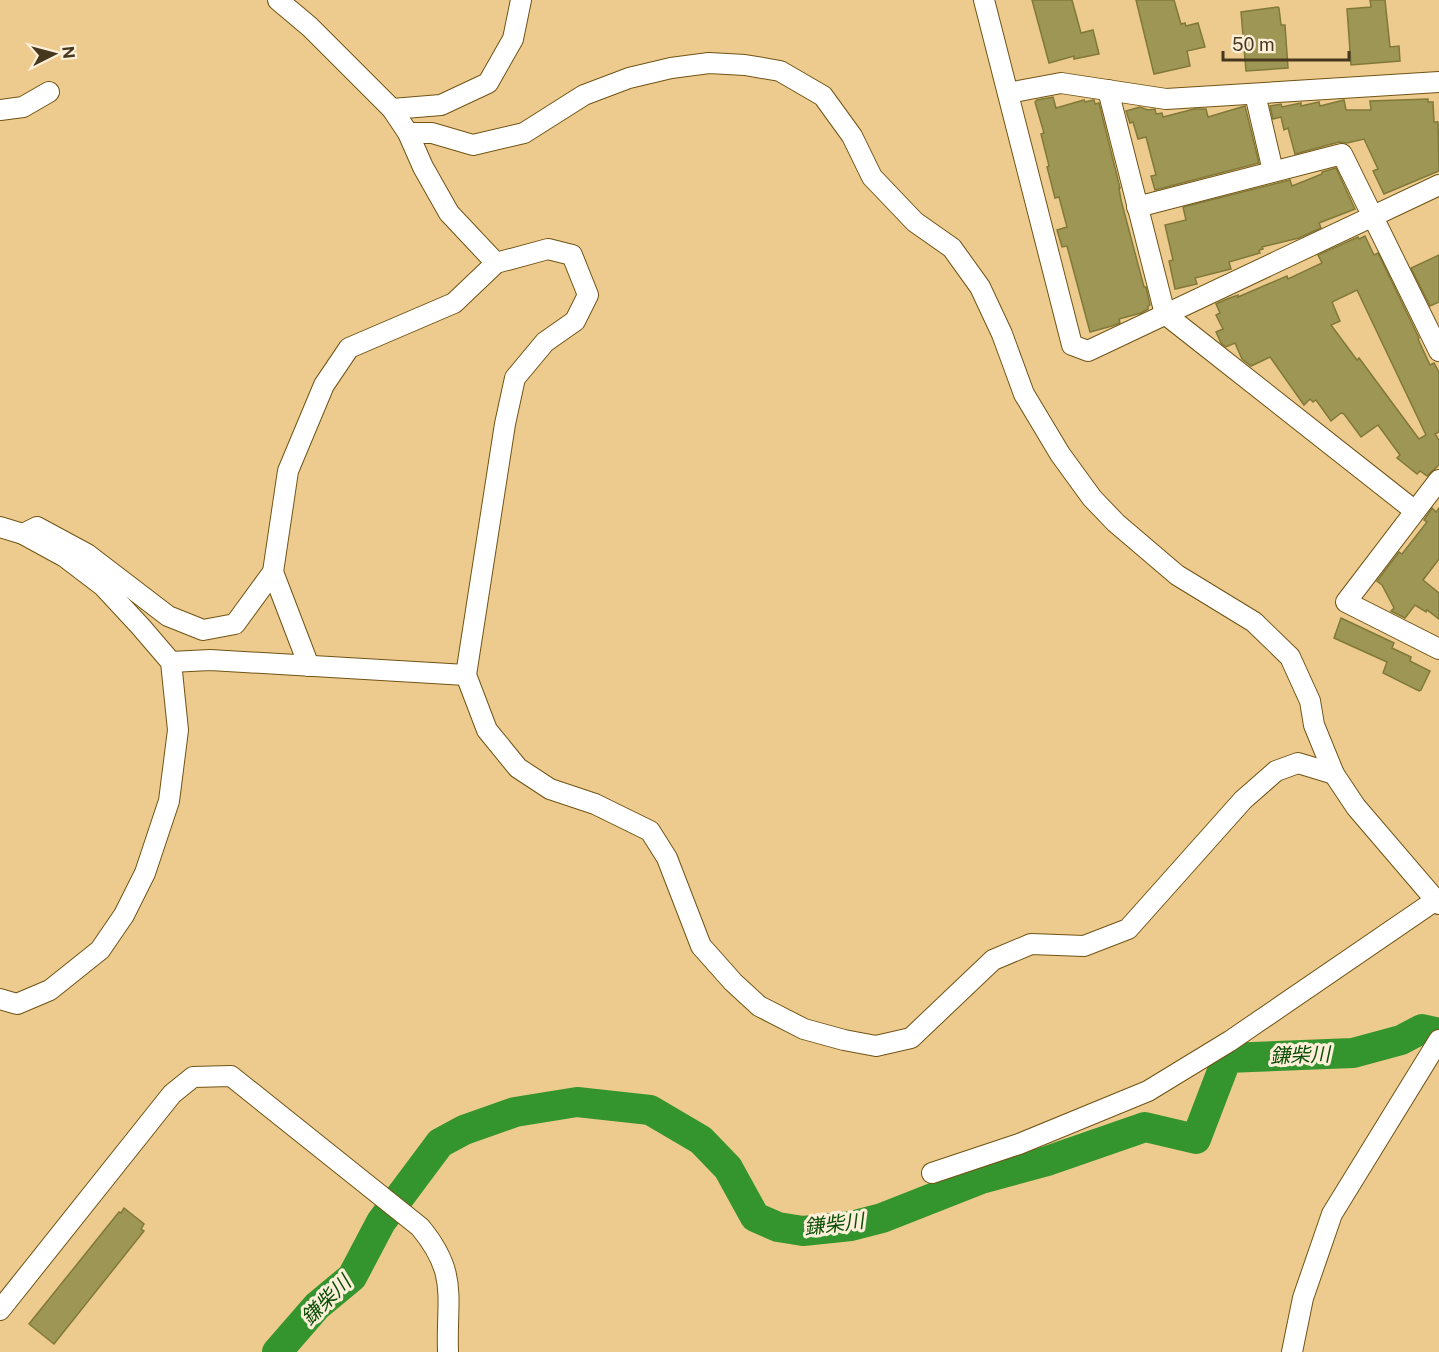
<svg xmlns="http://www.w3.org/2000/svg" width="1439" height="1352" viewBox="0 0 1439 1352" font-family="'Public Sans','Noto Sans JP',sans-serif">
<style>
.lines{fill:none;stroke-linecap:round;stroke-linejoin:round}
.river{stroke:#34942d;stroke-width:30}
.building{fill:#9e9655;stroke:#817938;stroke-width:1.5;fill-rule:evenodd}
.minor-casing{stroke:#715415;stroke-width:22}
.minor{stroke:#fff;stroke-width:20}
.labels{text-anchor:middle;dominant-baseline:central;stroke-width:6;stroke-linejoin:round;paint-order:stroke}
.water-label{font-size:20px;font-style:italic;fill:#0c4e07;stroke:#fdefd8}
</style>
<rect width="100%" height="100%" fill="#edcb8f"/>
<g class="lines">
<polyline class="river" points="277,1352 317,1306 352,1277 381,1222 440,1143 464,1130 515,1112 577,1102 650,1110 701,1140 728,1168 755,1217 778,1227 803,1231 851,1226 882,1218 981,1179 1047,1161 1145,1127 1196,1139 1227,1058 1353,1053 1401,1040 1422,1029 1439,1033"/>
</g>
<g class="building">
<polygon points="1032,0 1072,0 1081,33 1093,30 1099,54 1074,59 1074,56 1049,63"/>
<polygon points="1136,0 1174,0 1181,24 1185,23 1186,26 1198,23 1205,47 1187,51 1190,66 1154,74"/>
<polygon points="1370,0 1385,0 1390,47 1399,46 1400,61 1351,65 1347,9 1371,7"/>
<polygon points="1278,7 1279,8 1281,25 1285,25 1288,68 1246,71 1241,12"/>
<polygon points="1053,97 1056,108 1084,100 1085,102 1094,100 1095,104 1099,103 1120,188 1119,188 1121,200 1144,287 1146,287 1150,305 1148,306 1148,309 1141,313 1119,319 1120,323 1112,326 1090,332 1067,246 1062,247 1057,230 1067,227 1059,197 1055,198 1047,167 1049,166 1041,134 1044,133 1035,102 1037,100"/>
<polygon points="1428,99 1428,102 1433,102 1434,122 1438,122 1439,171 1384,194 1373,171 1378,169 1364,139 1347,143 1339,142 1295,154 1288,128 1284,130 1281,117 1273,119 1270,106 1281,104 1282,107 1301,103 1301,106 1319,102 1320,106 1344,100 1346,110 1371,110 1370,101"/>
<polygon points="1245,106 1259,163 1155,190 1151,176 1156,175 1146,137 1138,139 1133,122 1130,123 1126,111 1140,107 1148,110 1155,109 1156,114 1162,113 1163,117 1194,109 1206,109 1208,117"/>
<polygon points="1336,168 1355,209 1319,223 1321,228 1299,238 1262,247 1263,249 1259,250 1260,253 1229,262 1231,269 1195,278 1197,284 1175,289 1169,261 1173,260 1165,225 1186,220 1183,207 1290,180 1292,186 1322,174 1322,172"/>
<path d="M1365 236 1374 255 1378 253 1419 338 1418 339 1430 365 1434 363 1439 372V432L1435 434 1439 440V465L1427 476 1420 471 1417 474 1397 458 1400 455 1378 425 1361 437 1344 414 1341 413 1331 421 1316 400 1313 402 1310 399 1304 405 1270 357 1251 366 1242 359 1235 343 1226 347 1221 343 1216 332 1223 329 1216 315 1220 313 1216 304 1227 299 1238 295V297L1287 276 1288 279 1322 263 1318 255 1358 237 1359 239ZM1357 290 1426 435 1419 439 1359 358 1357 360 1331 325 1340 321 1332 302Z"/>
<polygon points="1439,255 1439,302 1430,306 1411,268"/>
<polygon points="1432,508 1436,512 1439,508 1439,559 1423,580 1439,593 1439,619 1427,610 1426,612 1415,605 1405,618 1391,611 1394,608 1382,585 1377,581 1399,552 1402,554 1427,522 1424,520"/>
<polygon points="1341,618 1394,643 1392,648 1411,657 1410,661 1430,671 1421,690 1419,691 1383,673 1387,662 1334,638"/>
<polygon points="124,1208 144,1224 141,1229 144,1231 54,1344 29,1324 119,1212 121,1213"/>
</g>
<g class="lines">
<g class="minor-casing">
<g id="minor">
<polyline points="278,0 310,27 392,109 408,133 423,167 449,213 496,263"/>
<polyline points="984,0 1072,345 1088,351 1439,185"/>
<polyline points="1108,90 1165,314 1415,511"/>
<polyline points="1008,93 1061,83 1166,99 1439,82"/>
<polyline points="1255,94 1273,171"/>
<polyline points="392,109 441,105 488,83 513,39 521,0"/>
<polyline points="0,110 23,107 49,92"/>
<polyline points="408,133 432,133 473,145 524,133 584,95 629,78 671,68 709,63 745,65 780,71 823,96 852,136 872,177 915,222 952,248 980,287 1002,334 1024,394 1060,454 1092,498 1116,523 1177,575 1254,622 1290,657 1310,701 1314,725 1334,774 1356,807 1439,904"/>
<polyline points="1137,207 1342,154 1439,351"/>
<polyline points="1439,480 1346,602 1439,649"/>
<polyline points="0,527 23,534 65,557 103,586 141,627 171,662 178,730 169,801 145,873 124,915 100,950 50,990 17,1004 0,999"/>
<polyline points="23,534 37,527 87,554 168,616 203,630 235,624 273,572 288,471 324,385 349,348 454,303 496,263 548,249 572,255 588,295 575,321 545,342 515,378 505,424 466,675 487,730 518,768 550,789 595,804 650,831 667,858 701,946 733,982 759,1006 804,1029 844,1040 876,1046 911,1038 993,960 1031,944 1084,946 1128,929 1243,800 1276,771 1298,763 1334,774"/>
<polyline points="273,572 309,666"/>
<polyline points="171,662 210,660 466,675"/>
<polyline points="932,1173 1019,1144 1148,1091 1230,1041 1436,900"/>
<path d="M0 1310 172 1094 193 1077 231 1076 420 1227C459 1274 446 1297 448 1352"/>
<polyline points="1292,1352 1303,1298 1332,1214 1439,1040"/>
</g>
</g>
<use href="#minor" class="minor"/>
</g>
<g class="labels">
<g class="water-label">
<text transform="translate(1300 1055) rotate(-2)">鎌柴川</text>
<text transform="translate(834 1224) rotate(-7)">鎌柴川</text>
<text transform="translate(326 1300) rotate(-45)">鎌柴川</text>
</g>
</g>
<g transform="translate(54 54) rotate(84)" stroke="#fdefd8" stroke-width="4.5" paint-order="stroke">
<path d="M0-4.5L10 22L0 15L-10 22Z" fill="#45381f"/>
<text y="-9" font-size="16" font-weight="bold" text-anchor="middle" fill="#45381f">N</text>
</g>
<path d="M1223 51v9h126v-9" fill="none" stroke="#45381f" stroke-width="3"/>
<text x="1232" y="51" font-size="18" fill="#45381f" stroke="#fdefd8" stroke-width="4.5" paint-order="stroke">50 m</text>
</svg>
